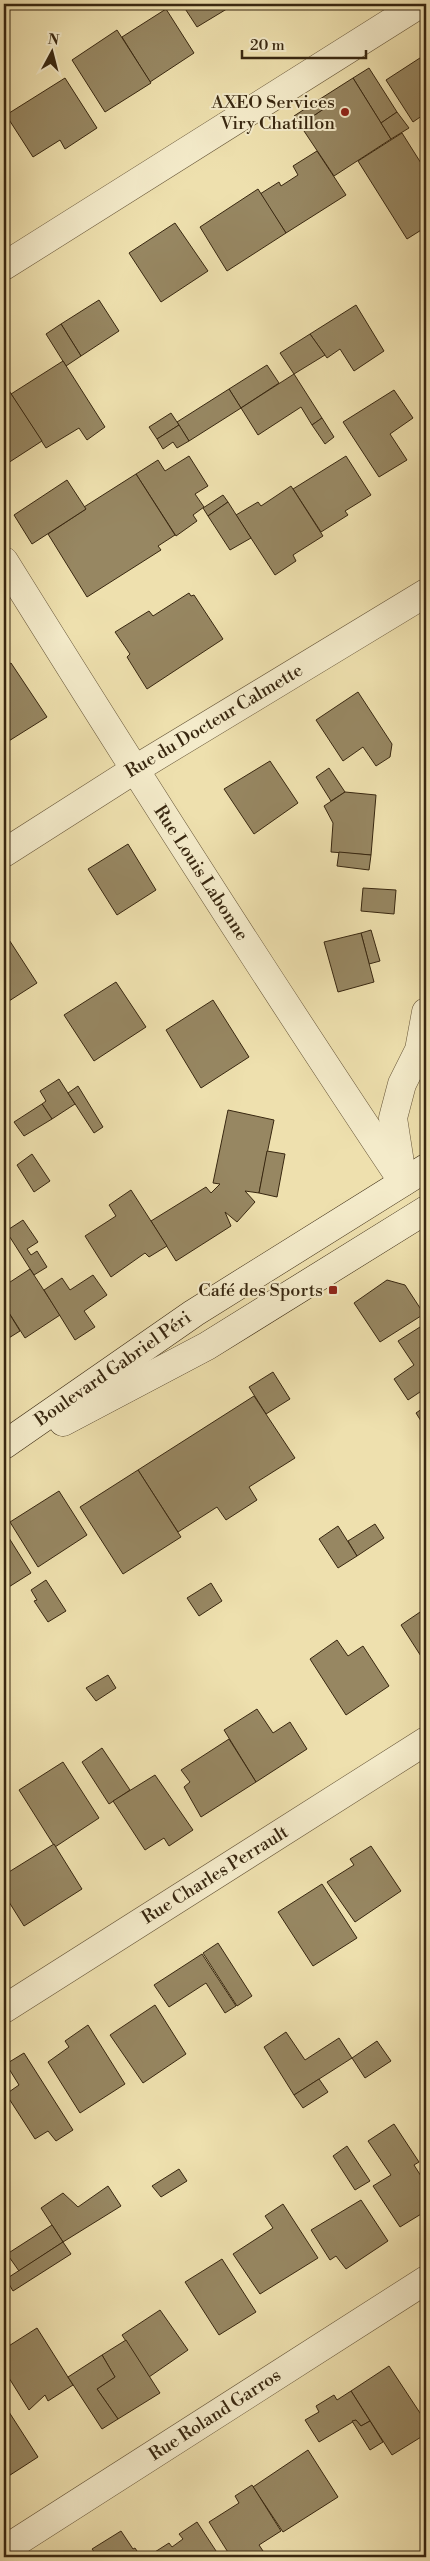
<svg xmlns="http://www.w3.org/2000/svg" width="430" height="2561" viewBox="0 0 430 2561" font-family="'Libre Bodoni',serif">
<style>
.building{fill:#978762;stroke:#382710}
.lines{fill:none;stroke-linecap:round;stroke-linejoin:round}
.street-casing{stroke:#665538;stroke-width:29}
.secondary-casing{stroke:#382710;stroke-width:29}
.street{stroke:#f4ebca;stroke-width:28}
.secondary{stroke:#f4ebca;stroke-width:28}
.poi-dot{fill:#8f2418;stroke:#f4ebca;stroke-width:2}
.labels{text-anchor:middle;dominant-baseline:central;stroke-width:4;stroke-linejoin:round;paint-order:stroke}
.poi-label{font-size:18px;fill:#382710;stroke:#f4ebca;text-anchor:end}
.street-label{font-size:18px;fill:#382710;stroke:#f4ebca}
</style>
<rect width="100%" height="100%" fill="#eee0ae"/>
<filter id="stains"><feTurbulence type="fractalNoise" baseFrequency=".004" numOctaves="4"/><feColorMatrix values="0 0 0 0 .2 0 0 0 0 .09 0 0 0 0 .02 0 0 0 .5 -.17"/></filter>
<radialGradient id="worn" r=".72"><stop offset=".6" stop-color="#630" stop-opacity="0"/><stop offset="1" stop-color="#630" stop-opacity=".3"/></radialGradient>
<g class="building">
<polygon points="182,4 235,4 197,27"/>
<polygon points="166,9 194,53 150,82 122,37"/>
<polygon points="117,30 151,83 105,112 72,60"/>
<polygon points="423,56 426,62 426,113 413,122 386,80"/>
<polygon points="369,68 397,112 381,123 353,78"/>
<polygon points="65,78 97,128 65,149 60,140 33,157 6,115"/>
<polygon points="353,78 391,139 334,176 300,125 325,108 320,99"/>
<polygon points="320,99 325,108 300,125 294,116"/>
<polygon points="397,112 409,128 391,139 381,123"/>
<polygon points="402,133 426,171 426,227 407,239 358,161"/>
<polygon points="317,151 346,195 286,233 260,194 279,182 281,186 298,175 293,166"/>
<polygon points="258,189 286,233 227,271 200,227"/>
<polygon points="175,223 208,271 161,302 129,253"/>
<polygon points="99,300 119,331 81,356 61,324"/>
<polygon points="356,305 384,351 354,371 340,349 327,358 310,334"/>
<polygon points="61,324 81,356 66,366 46,334"/>
<polygon points="310,334 325,355 294,374 280,353"/>
<polygon points="63,361 105,427 87,440 79,428 46,448 11,394"/>
<polygon points="267,365 279,383 241,408 229,389"/>
<polygon points="294,374 322,418 312,425 301,407 258,435 241,408"/>
<polygon points="4,383 42,441 8,463 4,457"/>
<polygon points="229,389 241,408 189,441 177,422"/>
<polygon points="394,390 413,418 390,434 407,460 379,477 343,422"/>
<polygon points="171,413 179,425 157,439 149,427"/>
<polygon points="322,418 334,437 325,444 312,425"/>
<polygon points="179,425 189,441 177,448 173,442 163,449 157,439"/>
<polygon points="189,456 208,486 195,494 204,507 193,515 197,521 176,536 136,474 158,460 165,471"/>
<polygon points="346,456 371,495 345,511 348,515 321,532 293,489"/>
<polygon points="136,474 175,535 158,546 161,550 87,597 48,534 86,509 84,507"/>
<polygon points="67,480 86,509 32,544 14,515"/>
<polygon points="291,486 323,536 293,555 296,561 275,575 236,515 258,502 261,506"/>
<polygon points="223,495 228,502 208,516 203,508"/>
<polygon points="228,502 251,538 230,550 208,516"/>
<polygon points="189,593 191,596 194,595 223,639 147,689 127,657 130,654 115,632 149,611 153,616"/>
<polygon points="11,663 47,717 4,744 4,667"/>
<polygon points="358,692 392,744 390,757 376,766 363,747 343,761 316,720"/>
<polygon points="270,761 298,803 254,834 224,789"/>
<polygon points="329,768 345,792 331,801 316,777"/>
<polygon points="345,792 376,795 371,855 331,852 333,823 324,806"/>
<polygon points="128,844 156,890 117,915 88,869"/>
<polygon points="339,852 371,855 369,870 337,866"/>
<polygon points="363,888 396,890 394,914 361,911"/>
<polygon points="371,930 380,961 369,964 361,933"/>
<polygon points="4,932 37,983 9,1001 4,992"/>
<polygon points="361,933 374,982 338,992 324,942"/>
<polygon points="116,982 146,1027 94,1061 64,1015"/>
<polygon points="213,1000 249,1057 201,1088 166,1030"/>
<polygon points="59,1079 75,1104 52,1119 42,1104 46,1101 40,1091"/>
<polygon points="78,1086 103,1127 94,1133 68,1093"/>
<polygon points="42,1104 52,1119 24,1136 14,1122"/>
<polygon points="228,1110 274,1120 259,1193 245,1191 255,1202 237,1222 225,1212 231,1226 176,1261 151,1221 206,1187 211,1193 220,1184 213,1183"/>
<polygon points="267,1151 285,1154 277,1197 259,1193"/>
<polygon points="32,1154 50,1181 34,1192 17,1165"/>
<polygon points="131,1190 167,1246 149,1257 145,1253 111,1277 85,1236 116,1216 109,1205"/>
<polygon points="23,1220 38,1242 27,1249 31,1255 37,1251 47,1267 34,1275 6,1231"/>
<polygon points="30,1269 60,1315 25,1338 4,1305 4,1286"/>
<polygon points="93,1275 107,1295 84,1311 95,1327 75,1340 44,1290 62,1278 70,1290"/>
<polygon points="387,1280 405,1285 424,1314 380,1342 354,1303"/>
<polygon points="4,1305 20,1331 4,1341"/>
<polygon points="420,1327 426,1335 426,1388 408,1400 394,1379 414,1365 398,1341"/>
<polygon points="273,1372 290,1399 266,1414 249,1387"/>
<polygon points="254,1396 295,1458 249,1487 257,1500 226,1520 217,1507 178,1532 138,1470"/>
<polygon points="426,1406 426,1429 416,1413"/>
<polygon points="138,1470 181,1537 123,1574 80,1507"/>
<polygon points="59,1491 87,1535 38,1567 10,1522"/>
<polygon points="375,1524 384,1538 357,1556 348,1541"/>
<polygon points="338,1526 357,1556 338,1568 319,1539"/>
<polygon points="4,1530 31,1573 4,1590"/>
<polygon points="46,1580 66,1611 48,1622 34,1601 37,1600 31,1590"/>
<polygon points="211,1583 222,1601 199,1616 187,1598"/>
<polygon points="426,1608 426,1664 401,1625"/>
<polygon points="337,1640 348,1656 363,1646 389,1686 346,1715 310,1659"/>
<polygon points="108,1675 116,1688 96,1701 86,1688"/>
<polygon points="257,1709 273,1733 290,1722 307,1749 256,1782 224,1730"/>
<polygon points="229,1739 256,1782 201,1817 184,1787 190,1782 181,1770"/>
<polygon points="102,1748 130,1790 109,1804 82,1762"/>
<polygon points="63,1762 99,1818 55,1847 19,1790"/>
<polygon points="155,1775 193,1830 169,1846 164,1838 145,1850 113,1801"/>
<polygon points="54,1844 82,1889 24,1926 4,1894 4,1875"/>
<polygon points="371,1846 401,1891 355,1922 327,1882 354,1865 350,1859"/>
<polygon points="322,1884 357,1938 313,1966 278,1912"/>
<polygon points="218,1943 252,1996 237,2006 203,1953"/>
<polygon points="202,1954 236,2006 225,2013 206,1983 169,2007 154,1985"/>
<polygon points="155,2005 186,2054 143,2083 110,2035"/>
<polygon points="88,2025 125,2084 80,2113 48,2062 69,2047 65,2041"/>
<polygon points="286,2032 305,2060 339,2038 352,2058 294,2095 264,2047"/>
<polygon points="377,2041 391,2061 365,2078 352,2058"/>
<polygon points="24,2053 73,2130 56,2141 48,2131 35,2139 6,2094 19,2085 6,2064"/>
<polygon points="319,2079 328,2092 303,2108 294,2095"/>
<polygon points="394,2124 419,2162 414,2165 426,2184 426,2211 400,2227 373,2186 391,2175 368,2141"/>
<polygon points="347,2146 370,2181 355,2190 333,2156"/>
<polygon points="179,2169 187,2181 161,2197 152,2186"/>
<polygon points="108,2186 121,2206 63,2242 41,2208 63,2193 78,2207"/>
<polygon points="361,2200 388,2241 346,2269 336,2256 330,2260 311,2230"/>
<polygon points="283,2204 318,2258 260,2294 233,2254 273,2228 265,2216"/>
<polygon points="52,2225 63,2242 19,2271 7,2254"/>
<polygon points="63,2242 71,2254 13,2291 6,2279"/>
<polygon points="222,2259 256,2312 219,2335 185,2282"/>
<polygon points="160,2310 188,2350 149,2377 122,2335"/>
<polygon points="37,2328 73,2385 48,2401 45,2395 29,2410 4,2370 4,2349"/>
<polygon points="126,2340 160,2393 118,2419 97,2389 115,2377 102,2355"/>
<polygon points="102,2355 115,2377 97,2389 118,2419 102,2429 68,2377"/>
<polygon points="389,2366 426,2422 426,2434 392,2455 351,2391"/>
<polygon points="351,2391 370,2421 361,2426 356,2420 319,2442 305,2420 319,2412 316,2406 334,2395 337,2400"/>
<polygon points="9,2412 38,2457 4,2479 4,2415"/>
<polygon points="356,2420 361,2426 370,2421 383,2442 370,2450 352,2421"/>
<polygon points="308,2450 338,2497 283,2532 253,2487"/>
<polygon points="252,2485 281,2531 259,2545 267,2557 231,2557 209,2522 239,2503 235,2496"/>
<polygon points="197,2522 220,2557 147,2557 169,2543 172,2547 183,2539 179,2534"/>
<polygon points="121,2531 133,2549 135,2548 141,2557 98,2557 92,2549"/>
</g>
<g class="lines">
<g class="street-casing">
<g id="street">
<polyline points="4,266 420,4"/>
<path d="M4 561C134 770 266 977 403 1182"/>
<polyline points="4,853 134,770 426,593"/>
<polyline points="402,1176 393,1118 402,1084 419,1050 426,1012"/>
<polyline points="4,2009 426,1741"/>
<polyline points="4,2550 426,2280"/>
</g>
</g>
<g class="secondary-casing">
<g id="secondary">
<polyline points="63,1422 207,1346 426,1210"/>
<polyline points="4,1445 194,1313 426,1168"/>
</g>
</g>
<use href="#street" class="street"/>
<use href="#secondary" class="secondary"/>
</g>
<g class="poi-dot">
<circle cx="345" cy="112" r="5"/>
<rect x="328" y="1285" width="10" height="10" rx="2.5"/>
</g>
<g class="labels">
<g class="poi-label">
<text x="335" y="102">AXEO Services<tspan x="335" dy="21">Viry Chatillon</tspan></text>
<text x="323" y="1290">Café des Sports</text>
</g>
<g class="street-label">
<text transform="translate(214 721) rotate(-31)">Rue du Docteur Calmette</text>
<text transform="translate(201 873) rotate(57)">Rue Louis Labonne</text>
<text transform="translate(113 1369) rotate(-35)">Boulevard Gabriel Péri</text>
<text transform="translate(215 1875) rotate(-32)">Rue Charles Perrault</text>
<text transform="translate(215 2415) rotate(-33)">Rue Roland Garros</text>
</g>
</g>
<rect width="430" height="2561" fill="none" stroke="#eee0ae" stroke-width="20"/>
<rect x="5" y="5" width="420" height="2551" fill="none" stroke="#382710" stroke-width="2.5"/>
<rect x="10" y="10" width="410" height="2541" fill="none" stroke="#382710"/>
<g transform="translate(52 52) rotate(7)" stroke="#f4ebca" stroke-width="4" paint-order="stroke">
<path d="M0-4L9 19L0 12L-9 19Z" fill="#382710"/>
<text y="-8" font-size="14" font-weight="bold" text-anchor="middle" fill="#382710">N</text>
</g>
<path d="M242 50v8h124v-8" fill="none" stroke="#382710" stroke-width="2.5"/>
<text x="250" y="50" font-size="15" fill="#382710" stroke="#f4ebca" stroke-width="4" paint-order="stroke">20 m</text>
<rect width="100%" height="100%" filter="url(#stains)"/>
<rect width="100%" height="100%" fill="url(#worn)"/>
</svg>
